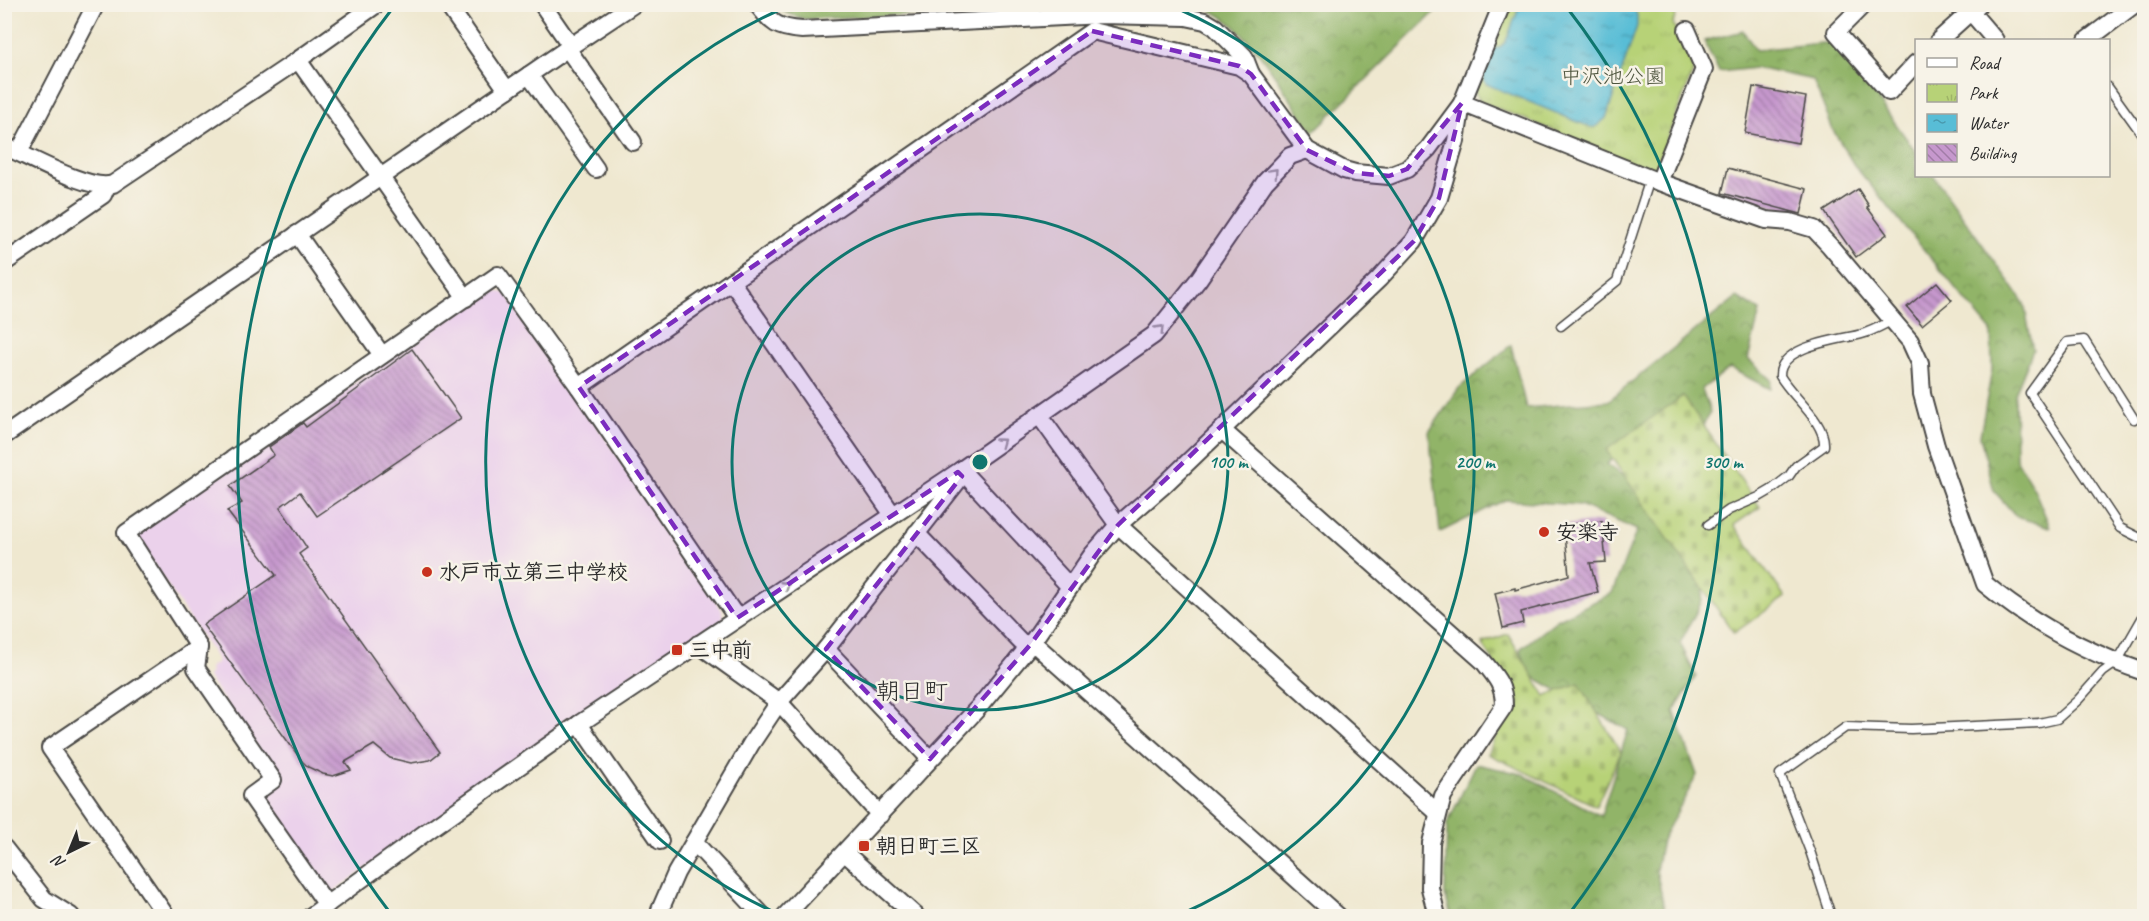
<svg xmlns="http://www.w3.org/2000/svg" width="2149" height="921" viewBox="0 0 2149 921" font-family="Caveat,'Klee One',sans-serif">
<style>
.built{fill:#ebd1eb}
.forest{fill:url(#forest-crowns);stroke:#5e704a;stroke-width:1.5}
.cemetery{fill:url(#cemetery-stones);stroke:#717e51;stroke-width:1.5}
.park{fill:url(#park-tufts);stroke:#717e51;stroke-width:1.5}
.water{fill:url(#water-ripples);stroke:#427480;stroke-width:1.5}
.building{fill:url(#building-back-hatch)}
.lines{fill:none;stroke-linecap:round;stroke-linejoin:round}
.lane-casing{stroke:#484744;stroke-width:11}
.street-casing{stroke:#484744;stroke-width:20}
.lane{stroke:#fff;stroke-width:8}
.street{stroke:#fff;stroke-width:16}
.oneway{stroke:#a0a0a0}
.marked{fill:#7b2cbf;fill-opacity:0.2;stroke:#7b2cbf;stroke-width:4.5;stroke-dasharray:12 8;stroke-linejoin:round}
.ring{fill:none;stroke:#0f766e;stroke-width:3}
.poi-dot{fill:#c8321e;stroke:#f7f3e8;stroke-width:2}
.labels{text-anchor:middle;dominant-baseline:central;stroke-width:5;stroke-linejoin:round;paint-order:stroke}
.park-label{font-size:21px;fill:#4e553e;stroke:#f7f3e8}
.poi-label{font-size:21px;font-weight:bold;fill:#2b2b2b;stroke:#f7f3e8;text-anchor:start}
.quarter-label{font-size:24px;fill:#2b2b2b;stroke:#f7f3e8}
.centre{fill:#0f766e;stroke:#f7f3e8;stroke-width:3}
.ring-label{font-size:18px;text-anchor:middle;font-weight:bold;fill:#0f766e;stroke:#f7f3e8;stroke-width:5;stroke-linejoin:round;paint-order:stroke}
</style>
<defs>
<pattern id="forest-crowns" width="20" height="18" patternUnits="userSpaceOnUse" patternTransform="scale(1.5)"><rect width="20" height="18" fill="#91b468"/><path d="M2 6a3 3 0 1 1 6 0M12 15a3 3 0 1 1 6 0" fill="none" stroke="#779356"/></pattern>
<pattern id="cemetery-stones" width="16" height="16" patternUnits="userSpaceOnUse" patternTransform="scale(1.5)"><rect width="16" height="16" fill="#b7d277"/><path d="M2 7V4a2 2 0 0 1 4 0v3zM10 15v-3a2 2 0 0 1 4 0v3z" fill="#9eb467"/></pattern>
<pattern id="park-tufts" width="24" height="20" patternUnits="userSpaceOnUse" patternTransform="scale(1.5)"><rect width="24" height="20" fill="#b7d277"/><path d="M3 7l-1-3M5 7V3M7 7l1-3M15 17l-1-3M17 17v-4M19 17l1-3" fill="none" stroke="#9eb467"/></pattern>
<pattern id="water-ripples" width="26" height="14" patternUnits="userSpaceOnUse" patternTransform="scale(1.5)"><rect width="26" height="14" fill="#58bdd6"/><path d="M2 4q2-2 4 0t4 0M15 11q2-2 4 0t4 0" fill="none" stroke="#499aae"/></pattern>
<pattern id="building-back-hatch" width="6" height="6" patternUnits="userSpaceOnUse" patternTransform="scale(1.5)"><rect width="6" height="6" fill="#c698cd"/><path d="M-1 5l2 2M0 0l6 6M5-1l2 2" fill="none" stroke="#a17ca7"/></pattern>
</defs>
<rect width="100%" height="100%" fill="#f7f3e8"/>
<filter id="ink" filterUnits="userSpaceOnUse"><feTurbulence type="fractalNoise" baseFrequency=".0167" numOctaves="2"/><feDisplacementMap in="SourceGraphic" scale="12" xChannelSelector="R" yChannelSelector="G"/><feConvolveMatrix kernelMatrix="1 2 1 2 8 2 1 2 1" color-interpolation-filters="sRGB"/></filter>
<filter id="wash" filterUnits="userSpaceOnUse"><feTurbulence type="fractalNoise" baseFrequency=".008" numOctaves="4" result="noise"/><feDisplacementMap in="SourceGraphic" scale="24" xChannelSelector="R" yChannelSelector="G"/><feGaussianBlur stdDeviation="1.35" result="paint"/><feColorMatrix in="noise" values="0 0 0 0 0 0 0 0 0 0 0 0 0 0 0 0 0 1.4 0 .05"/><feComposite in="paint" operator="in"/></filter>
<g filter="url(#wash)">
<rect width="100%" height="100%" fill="#efe8d0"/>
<polygon class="built" points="495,290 507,294 722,610 723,620 328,895 259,799 280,782 207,676 211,673 209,668 218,661 133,534 484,295"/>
<g class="forest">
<path d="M778 5H1442L1312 133C1288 97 1254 34 1216 13 1198 3 1153 8 1131 8 1022 9 913 15 804 19L784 12Z"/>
<polygon points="1743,31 1756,50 1830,42 1875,95 1916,152 1916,176 1934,176 2024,303 2033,350 2015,394 2016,459 2034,489 2050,527 2017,517 1994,491 1980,436 1992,370 1991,331 1854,165 1833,130 1813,80 1756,68 1719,72 1704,41"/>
<polygon points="1737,297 1760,311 1748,359 1771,380 1770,389 1730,368 1702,389 1710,412 1702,427 1682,396 1607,464 1638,487 1706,543 1702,601 1680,643 1696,676 1674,711 1697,775 1662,840 1656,870 1666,916 1451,916 1445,895 1447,824 1476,764 1522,774 1601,816 1628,730 1530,675 1520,649 1557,620 1612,593 1637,530 1580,505 1505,500 1440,532 1429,432 1459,388 1511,345 1526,408 1608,401"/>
</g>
<g class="cemetery">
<polygon points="1683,396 1760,507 1734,525 1785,597 1734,633 1606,450"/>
<polygon points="1508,634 1545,696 1579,683 1621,752 1596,806 1488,754 1514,695 1482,643"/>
</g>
<polygon class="park" points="1510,5 1677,5 1678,8 1673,23 1694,69 1656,167 1648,172 1575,139 1479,101 1474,90"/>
<path class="water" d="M1520 5H1632L1637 15V26L1606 118 1596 127H1590L1486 84C1479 71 1488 59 1495 48H1499L1506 41Z"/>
<g id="blocks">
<g class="building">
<polygon points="1753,87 1806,97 1798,143 1745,133"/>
<polygon points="1728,168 1807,189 1801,214 1722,193"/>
<polygon points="1858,189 1869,206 1867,207 1887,234 1856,257 1824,211"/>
<polygon points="1937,282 1952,300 1922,325 1907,307"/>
<polygon points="412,349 461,418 317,516 300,492 280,507 307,548 299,554 440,752 430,760 411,763 390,758 374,745 345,762 351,770 333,776 323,774 308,767 302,761 203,625 276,575 227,511 242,503 230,486 274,455 269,447 303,423 306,427"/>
<polygon points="1602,521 1606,562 1590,563 1598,592 1521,612 1523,623 1503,628 1495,593 1515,588 1515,590 1569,575 1564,525"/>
</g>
</g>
</g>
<g filter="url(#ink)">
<use href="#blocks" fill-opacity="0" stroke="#484744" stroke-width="1.5"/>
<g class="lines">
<g class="lane-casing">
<g id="lane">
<polyline points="2108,87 2144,137"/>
<polyline points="1561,326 1617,281 1650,179"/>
<polyline points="2134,419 2084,340 2067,342 2030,393 2120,528 2144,540"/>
<path d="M1708 525 1729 510 1759 497 1771 490 1789 476 1796 466 1824 446C1826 422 1792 397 1780 376 1779 345 1840 340 1862 334 1873 331 1883 325 1893 320"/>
<polyline points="1831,916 1811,854 1780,774 1846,727 1911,729 2039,723 2057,719 2078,700 2103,672 2117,662 2144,615"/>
</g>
</g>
<g class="street-casing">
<g id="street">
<polyline points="447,4 507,90"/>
<polyline points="542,4 571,46"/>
<path d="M757 4C773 24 776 28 802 30L1102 15 1186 17 1205 21 1215 27 1244 56 1251 74"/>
<polyline points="1864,4 1836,32 1889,92 1916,63"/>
<polyline points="1971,12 1995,40"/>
<polyline points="1939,40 1979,4"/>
<polyline points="2087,40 2135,4"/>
<polyline points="567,48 633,142"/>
<polyline points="298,60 466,298"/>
<polyline points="529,75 596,169"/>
<path d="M1462 103 1659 182 1766 220 1790 222 1814 229 1830 246 1910 341 1920 363 1922 394 1936 446 1985 584C2033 624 2086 652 2144 672"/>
<path d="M4 146C28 156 90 192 113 184L298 60 377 4"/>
<polyline points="19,152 96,4"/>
<polyline points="1659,182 1704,69 1687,30"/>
<polyline points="297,234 382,355"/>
<polyline points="4,263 103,195 107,186"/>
<polyline points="731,281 893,515"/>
<polyline points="579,387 1092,31 1239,66 1251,74 1307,150 1344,170 1355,173 1389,176 1407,169 1428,149 1460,106"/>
<polyline points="1039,415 1118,525 1438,813"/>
<path d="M1222 430 1483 661C1496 677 1504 685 1504 706L1443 796 1431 843 1430 888 1437 916"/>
<polyline points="4,436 571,46 634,4"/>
<polyline points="916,533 1021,642 1038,647 1338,916"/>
<polyline points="698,644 779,702 880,815"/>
<polyline points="826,649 930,759"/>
<polyline points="579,724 660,841"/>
<polyline points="694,842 763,916"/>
<polyline points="4,848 44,899 71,916"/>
<polyline points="845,853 916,916"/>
<polyline points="327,905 251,796 273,780 196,668 199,647 126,533 498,275 579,387 737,618"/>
<polyline points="166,916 50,748 199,647"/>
<polyline points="311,916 429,830 579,724 961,470 1154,335 1198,280 1265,182 1290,156 1307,150"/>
<polyline points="664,916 660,910 676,873 751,744 779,702 826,649 957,482 961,470 1070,587"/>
<polyline points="785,916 979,707 1030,645 1092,555 1118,525 1162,487 1379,279 1414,241 1439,198 1456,141 1462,103 1502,4"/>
</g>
</g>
<use href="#lane" class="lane"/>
<use href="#street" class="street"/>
</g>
<defs><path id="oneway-chevron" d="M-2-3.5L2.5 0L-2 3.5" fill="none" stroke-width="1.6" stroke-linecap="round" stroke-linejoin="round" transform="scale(1.5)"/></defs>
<g class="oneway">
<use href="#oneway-chevron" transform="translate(1274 172) rotate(-47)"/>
<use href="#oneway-chevron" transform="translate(1160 329) rotate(-46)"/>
<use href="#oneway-chevron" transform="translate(1001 442) rotate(-36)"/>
<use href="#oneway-chevron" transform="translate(786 585) rotate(-33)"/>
</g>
</g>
<path class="marked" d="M1092 31 1239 66 1251 74 1307 150 1355 173 1389 176 1407 169 1462 103 1439 198 1414 241 1118 525 1030 645 930 759 826 649 962 476 958 472 737 618 579 387Z"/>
<g class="ring">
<circle cx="980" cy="462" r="248"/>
<path d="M783 916A495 495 0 0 1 791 5M1169 5A495 495 0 0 1 1177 916"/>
<path d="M391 914A743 743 0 0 1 395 5M1565 5A743 743 0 0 1 1569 914"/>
</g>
<g class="poi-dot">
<circle cx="1544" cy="532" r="6"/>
<circle cx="427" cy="572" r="6"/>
<rect x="671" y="644" width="12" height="12" rx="3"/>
<rect x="858" y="840" width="12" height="12" rx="3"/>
</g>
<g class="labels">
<g class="park-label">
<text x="1613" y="76">中沢池公園</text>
</g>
<g class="poi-label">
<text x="1556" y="532">安楽寺</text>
<text x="439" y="572">水戸市立第三中学校</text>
<text x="689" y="650">三中前</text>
<text x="876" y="846">朝日町三区</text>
</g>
<g class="quarter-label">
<text x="912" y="691">朝日町</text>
</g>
</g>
<circle cx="980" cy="462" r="9" class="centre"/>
<g class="ring-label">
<text x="1228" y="468">100 m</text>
<text x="1475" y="468">200 m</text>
<text x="1723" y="468">300 m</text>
</g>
<rect width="2149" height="921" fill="none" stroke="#f7f3e8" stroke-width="24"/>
<rect x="1915" y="39" width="195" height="138" fill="#f7f3e8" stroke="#a5a39c" stroke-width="1.5"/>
<rect x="1927" y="58" width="30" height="9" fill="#ffffff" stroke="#a5a39c" stroke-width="1.5"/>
<text x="1969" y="69" font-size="18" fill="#2b2b2b">Road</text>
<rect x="1927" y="84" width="30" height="18" fill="url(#park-tufts)" stroke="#a5a39c" stroke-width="1.5"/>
<text x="1969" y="99" font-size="18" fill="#2b2b2b">Park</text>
<rect x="1927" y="114" width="30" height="18" fill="url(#water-ripples)" stroke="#a5a39c" stroke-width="1.5"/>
<text x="1969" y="129" font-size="18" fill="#2b2b2b">Water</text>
<rect x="1927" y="144" width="30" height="18" fill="url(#building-back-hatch)" stroke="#a5a39c" stroke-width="1.5"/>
<text x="1969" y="159" font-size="18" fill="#2b2b2b">Building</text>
<g transform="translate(69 852) rotate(223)" stroke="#f7f3e8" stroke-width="4.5" paint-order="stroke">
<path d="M0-4.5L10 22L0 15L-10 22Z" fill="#2b2b2b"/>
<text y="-9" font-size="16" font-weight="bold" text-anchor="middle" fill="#2b2b2b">N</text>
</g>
</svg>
